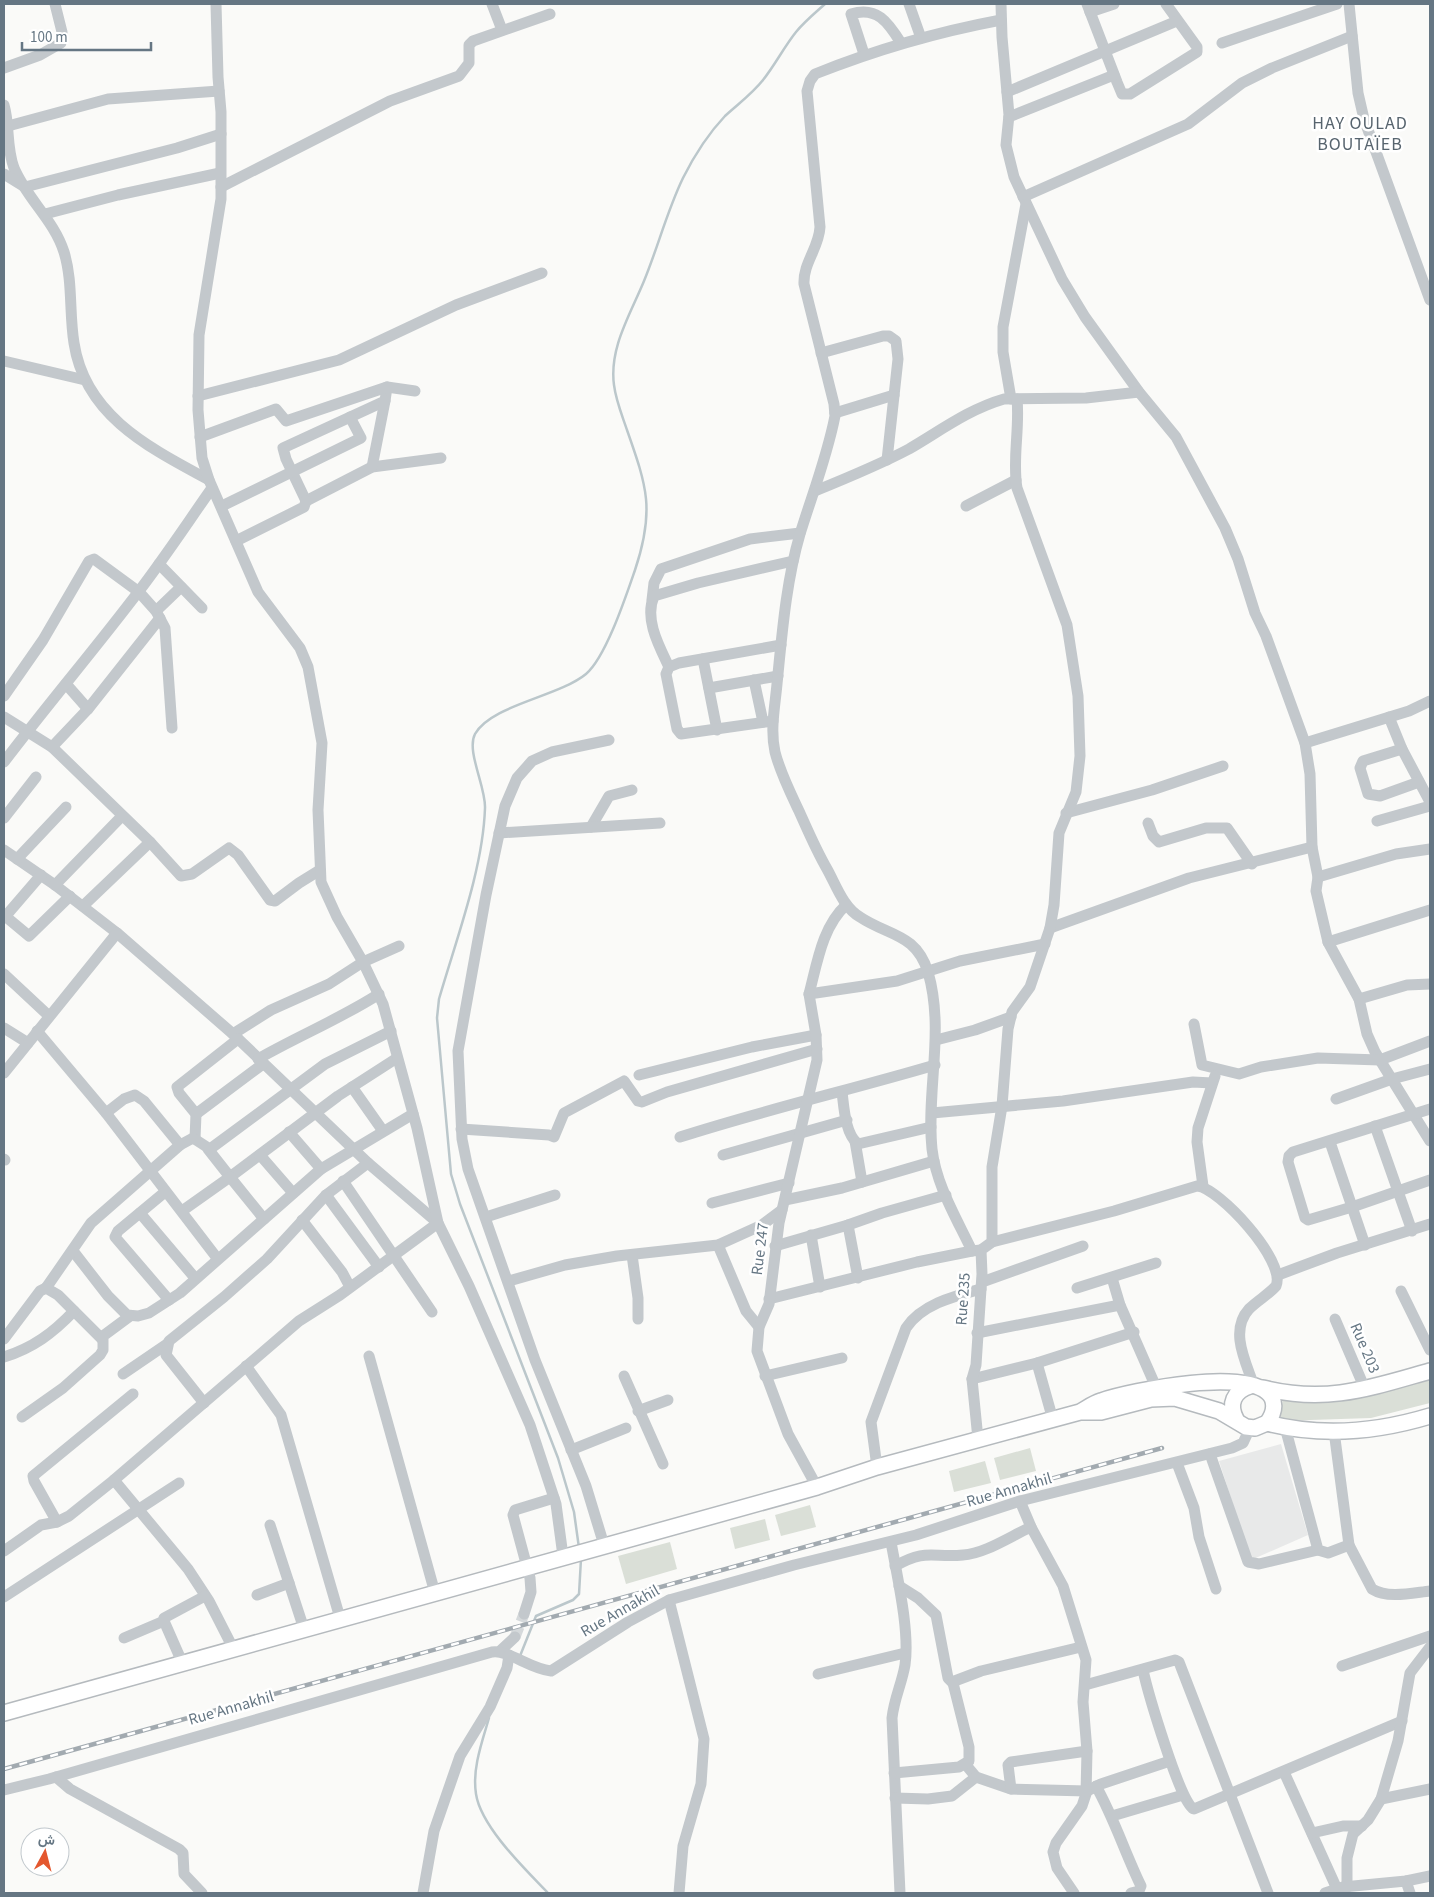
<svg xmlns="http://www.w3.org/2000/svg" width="1434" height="1897" viewBox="0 0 1434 1897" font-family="'Source Sans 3',Vazirmatn,sans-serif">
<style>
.built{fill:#e8e9e9}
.green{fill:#dadfd7}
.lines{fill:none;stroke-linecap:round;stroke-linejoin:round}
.stream{stroke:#bbc7cb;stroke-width:2.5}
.minor-tunnel{stroke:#d5d9db;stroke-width:11;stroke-dasharray:11 5.5;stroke-linecap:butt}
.major-casing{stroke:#b5babe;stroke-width:18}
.minor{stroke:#c3c8cc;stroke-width:11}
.major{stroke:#fff;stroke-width:15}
.rail-casing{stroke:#a2aab0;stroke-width:4.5}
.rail{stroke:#fff;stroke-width:2.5;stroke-dasharray:8;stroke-linecap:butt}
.labels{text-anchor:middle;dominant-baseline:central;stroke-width:5;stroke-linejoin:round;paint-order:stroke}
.street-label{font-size:16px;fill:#657683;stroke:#fff}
.neighbourhood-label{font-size:18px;letter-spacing:1px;fill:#57646e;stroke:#fff}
</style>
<rect width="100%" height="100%" fill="#fafaf8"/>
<polygon class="built" points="1281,1444 1308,1535 1251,1560 1219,1461"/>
<g class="green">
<polygon points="1430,1375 1430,1403 1371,1418 1280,1421 1283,1398"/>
<polygon points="1030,1448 1036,1471 1000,1480 994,1458"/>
<polygon points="985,1461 991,1483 954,1492 949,1471"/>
<polygon points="810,1505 816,1527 781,1536 775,1515"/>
<polygon points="765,1519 770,1540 735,1549 730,1528"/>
<polygon points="670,1542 677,1569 626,1584 618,1556"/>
</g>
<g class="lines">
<g class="stream">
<path d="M579 1548 574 1512 558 1458 460 1204 451 1174 437 1018 439 999C456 940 483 869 485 808 486 787 466 751 475 734 491 705 558 697 586 674 606 657 626 596 635 570 655 510 647 487 627 430 622 415 616 401 614 385 609 348 630 315 644 281 658 247 667 211 683 178 694 156 708 134 725 116 738 104 752 94 763 80 775 65 784 47 796 32 804 22 815 13 825 4"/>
<polyline points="520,1656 536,1616 573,1600 579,1594 581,1559"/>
<path d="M489 1718C482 1742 472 1769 476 1794 481 1827 526 1870 548 1893"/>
</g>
<polyline class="minor-tunnel" points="515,1637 524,1614"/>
<g class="major-casing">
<g id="major">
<path d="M1263 1388C1327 1404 1370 1388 1430 1371"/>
<path d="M1236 1419C1228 1404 1234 1391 1250 1386"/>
<path d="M1267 1423C1321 1437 1377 1432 1430 1416"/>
<path d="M4 1713 817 1487 877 1467 1080 1412C1087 1408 1094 1403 1101 1401 1130 1391 1255 1365 1272 1398 1276 1407 1273 1415 1267 1423L1255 1428 1246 1427 1219 1411 1175 1398 1151 1399 1101 1412H1080"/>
</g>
</g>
<g class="minor">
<polyline points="492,4 502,30"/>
<polyline points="909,4 921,38"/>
<polyline points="1001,4 1002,37 1009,115 1006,145 1014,177 1062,279 1085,317 1139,392 1176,437 1225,528 1238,559 1255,613 1266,636 1305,743 1310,774 1312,847 1318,877 1316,891 1328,942 1359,999 1367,1034 1375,1052 1430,1141"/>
<polyline points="1087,4 1117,82 1122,94 1130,94 1197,52 1197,47 1166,4"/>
<polyline points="1349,4 1358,93 1364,119 1430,300"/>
<polyline points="1090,12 1114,4"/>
<polyline points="1222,43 1337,4"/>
<path d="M864 54 851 14C877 6 888 22 901 43"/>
<polyline points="4,68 40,55 61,43 62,32 55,4"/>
<polyline points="1007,92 1177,21"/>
<path d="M4 105C10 125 6 147 14 168 27 199 54 220 64 252 73 281 69 313 74 343 85 416 150 448 209 480"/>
<polyline points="1009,117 1114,75"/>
<polyline points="8,126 108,99 219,91"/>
<polyline points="4,174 25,187 177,148 221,134"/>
<polyline points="221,187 390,101 459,76 469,63 469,45 473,41 550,14"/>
<polyline points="1023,197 1188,124 1242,83 1272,68 1352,36"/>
<polyline points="45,214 118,195 220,173"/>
<polyline points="821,353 883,336 889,336 896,341 898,359 887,460"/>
<polyline points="4,361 85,380"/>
<polyline points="387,387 385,401 283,448 286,459 306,501 372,467 441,458"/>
<polyline points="198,396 339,360 456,305 542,273"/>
<polyline points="1011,399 1003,352 1003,327 1026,204"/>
<polyline points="835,413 894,395"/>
<polyline points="200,437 276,409 286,421 387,387 415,391"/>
<polyline points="372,467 385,401"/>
<path d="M815 491C847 478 879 465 909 449 940 431 969 409 1004 399L1086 398 1139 392"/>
<polyline points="222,506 361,438 350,417"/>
<polyline points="966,506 1016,480"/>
<polyline points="236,541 304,507 306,501"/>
<polyline points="159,564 202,608"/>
<polyline points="652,600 654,583 661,569 750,539 800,533"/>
<polyline points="156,611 181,587"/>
<polyline points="703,659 717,730"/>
<path d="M669 667C659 646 644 619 654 596L698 583 793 561"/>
<polyline points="754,680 763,722"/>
<polyline points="66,684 88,709"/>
<polyline points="709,688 778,676"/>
<polyline points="4,696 43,640 89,561 94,559 139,592 156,611 165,628 172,728"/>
<polyline points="4,717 52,747 150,842 181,876 192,874 229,848 238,855 270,900 275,901 299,883 320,870"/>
<polyline points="1389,717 1402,749 1430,802"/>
<polyline points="773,721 681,734 677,729 666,674 669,667 679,663 781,645"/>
<polyline points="1305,743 1409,711 1430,701"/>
<polyline points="52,747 88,709 160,618"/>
<polyline points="1402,749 1363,761 1360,768 1368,794 1380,796 1419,782"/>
<path d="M4 762C48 704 95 649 139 591 165 557 188 522 212 488"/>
<polyline points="1066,813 1152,790 1223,766"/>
<polyline points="4,818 36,777"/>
<polyline points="1377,821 1430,806"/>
<polyline points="1148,823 1153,836 1159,842 1206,828 1227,828 1252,864"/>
<polyline points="591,827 609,796 632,790"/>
<polyline points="499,833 660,823"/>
<polyline points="4,850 55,885 117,933 233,1034 368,1163 438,1223 469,1286 530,1425 556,1504 563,1556"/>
<polyline points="17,859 66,807"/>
<polyline points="1318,877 1396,854 1430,849"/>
<polyline points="55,885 122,816"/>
<polyline points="83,906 150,842"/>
<polyline points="5,916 29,936 70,896"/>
<polyline points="4,918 41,875"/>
<polyline points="1050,928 1189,878 1312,847"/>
<polyline points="1328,942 1430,910"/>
<polyline points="4,974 49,1016"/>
<path d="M809 994C817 964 822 927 846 905"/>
<polyline points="1359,999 1407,985 1430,984"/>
<polyline points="1194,1024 1202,1065 1239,1074 1261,1067 1318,1058 1380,1060 1430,1041"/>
<polyline points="4,1028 28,1043"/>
<polyline points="37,1031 106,1113 124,1099 135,1095 144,1101 180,1145"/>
<polyline points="233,1034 271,1010 329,984 363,962 399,946"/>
<polyline points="936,1040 975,1030 1011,1017"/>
<path d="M258 1059C298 1036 340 1019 379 994"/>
<polyline points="4,1073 117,933"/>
<polyline points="639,1075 752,1047 816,1035"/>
<polyline points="352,1087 383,1131"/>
<path d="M842 1092C844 1107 845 1134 858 1144L931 1127"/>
<polyline points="1336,1099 1392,1079 1430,1069"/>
<polyline points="1430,1109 1293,1152 1289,1156 1288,1162 1305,1218 1308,1220 1352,1207 1430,1180"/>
<polyline points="106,1113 217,1258"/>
<polyline points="932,1113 1063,1101 1193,1082 1212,1083"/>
<polyline points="196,1114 263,1064"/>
<polyline points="1375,1126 1412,1231"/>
<polyline points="461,1129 549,1135 554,1137 564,1113 624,1081 638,1101 642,1102 667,1092 817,1049"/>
<polyline points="289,1132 321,1169"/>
<path d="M680 1137C764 1110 850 1090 935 1065"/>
<polyline points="195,1139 196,1114 179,1093 177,1087 238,1039"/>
<polyline points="855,1141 862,1182"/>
<polyline points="1330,1142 1365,1245"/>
<polyline points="208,1149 230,1177 338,1096 397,1058"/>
<polyline points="260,1155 293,1193"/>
<polyline points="723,1155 847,1120"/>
<polyline points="4,1159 5,1160"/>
<polyline points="343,1181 432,1312"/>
<polyline points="1203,1186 1197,1142 1198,1128 1215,1076"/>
<polyline points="165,1192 118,1231 115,1237 169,1300"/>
<polyline points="326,1195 379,1267"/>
<polyline points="785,1200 842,1188 934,1161"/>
<polyline points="712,1203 789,1183"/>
<polyline points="182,1211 230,1177 264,1219"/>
<polyline points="140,1213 195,1278"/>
<polyline points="486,1217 555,1195"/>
<polyline points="302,1220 342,1272 350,1287"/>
<polyline points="848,1225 882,1213 946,1195"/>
<polyline points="811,1235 820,1287"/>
<path d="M992 1242 1114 1211 1197 1186C1218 1187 1287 1261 1276 1286 1268 1295 1258 1300 1249 1309 1229 1331 1246 1362 1254 1386"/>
<polyline points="718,1245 746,1311 759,1327"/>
<polyline points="775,1246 848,1225 858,1278"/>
<path d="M981 1250 972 1251C957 1219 936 1185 932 1149 926 1090 945 1031 928 972 916 933 888 936 860 917 843 907 836 885 827 869 816 850 808 831 799 811 790 792 780 772 775 752 770 730 775 706 777 684 782 634 786 582 800 534 812 495 827 457 835 416L834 404 804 284C803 263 819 248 820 227L807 91 810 81 815 74C875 50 937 32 1001 20"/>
<polyline points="73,1251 108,1296 127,1315 138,1316 149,1313 180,1293 321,1169 413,1114"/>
<polyline points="632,1255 638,1298 638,1319"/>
<polyline points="1278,1275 1337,1253 1430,1224"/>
<polyline points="1112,1278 1120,1305 1159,1394"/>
<polyline points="509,1281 565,1265 617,1256 718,1245 762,1225 782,1210"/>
<polyline points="982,1282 1083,1246"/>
<polyline points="46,1288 91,1223 180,1145 193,1138 210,1149 325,1064 391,1031"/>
<polyline points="1077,1288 1156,1263"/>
<polyline points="1401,1291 1430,1350"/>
<polyline points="769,1299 917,1262 972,1251"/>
<polyline points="1335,1319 1365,1389"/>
<polyline points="977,1333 1120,1305"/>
<polyline points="4,1339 40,1291 46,1288 58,1295 102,1339"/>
<polyline points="369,1356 435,1593"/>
<path d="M4 1357C33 1348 53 1333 74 1311"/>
<polyline points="1037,1363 1053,1420"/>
<polyline points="246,1366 281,1415 340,1618"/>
<polyline points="123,1374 167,1344"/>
<polyline points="624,1376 663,1464"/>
<polyline points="765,1376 842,1358"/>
<polyline points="972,1379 1037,1363 1134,1332"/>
<polyline points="204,1403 166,1355 169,1341 224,1297 267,1259 326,1195 368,1163"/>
<polyline points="638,1411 668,1400"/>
<polyline points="22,1417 63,1388 100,1355 103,1350 103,1336 130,1316"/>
<polyline points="1285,1427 1318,1550 1328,1553 1349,1545"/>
<path d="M1334 1431 1349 1545 1372 1589C1388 1599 1412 1593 1430 1591"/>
<path d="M978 1439 972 1379 976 1365 982 1274 981 1250 992 1242V1167L1002 1106 1008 1029 1012 1012 1030 987 1050 928 1054 905 1059 833 1076 792 1080 756 1078 696 1067 625 1017 488C1012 459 1020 429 1017 399"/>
<polyline points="571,1450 626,1428"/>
<polyline points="1210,1454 1248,1562 1259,1564 1318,1550"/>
<polyline points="1177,1463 1194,1508 1199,1537 1216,1589"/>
<path d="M877 1467 871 1422 906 1328C922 1304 955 1296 981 1289"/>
<polyline points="114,1480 188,1569 209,1601 233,1648"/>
<polyline points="817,1487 788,1434 757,1351 759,1327 769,1304 779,1223 817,1060 816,1035 809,994 897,981 960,961 1045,944"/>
<polyline points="1020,1501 1031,1527 1063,1586 1086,1660 1083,1702 1087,1751 1086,1794 1082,1806 1056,1843 1053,1852 1057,1868 1074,1893"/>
<polyline points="57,1522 34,1481 33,1476 133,1394"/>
<polyline points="270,1525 304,1629"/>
<path d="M891 1542C897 1576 910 1631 905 1665 902 1683 894 1699 892 1718L900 1893"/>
<polyline points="604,1545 586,1486 535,1360 468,1169 462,1139 458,1051 486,895 505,806 517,778 532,761 552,752 609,740"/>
<polyline points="4,1551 41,1525 57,1522 69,1516 114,1480 299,1321 340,1295 438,1223 417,1128 383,1004 363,962 337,917 321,882 318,810 322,743 308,667 300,648 258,592 209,480 202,458 198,410 199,335 221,199 221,112 218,77 216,4"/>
<path d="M895 1566C927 1548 932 1558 963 1555 984 1554 1011 1536 1031 1527"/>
<polyline points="899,1586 918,1598 936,1615 948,1678 952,1682 981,1671 1081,1647"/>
<polyline points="257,1595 289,1583"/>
<polyline points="4,1597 179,1483"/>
<polyline points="669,1600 704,1739 701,1784 683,1846 679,1893"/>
<polyline points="524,1614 531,1592 530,1578 513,1515 515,1510 554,1498"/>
<polyline points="124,1638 164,1621"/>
<polyline points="500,1651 515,1637"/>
<polyline points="182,1662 164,1621 164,1618 205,1596"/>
<polyline points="1342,1666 1430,1636"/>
<path d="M1143 1670C1147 1689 1181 1806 1194 1809L1402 1721"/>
<polyline points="818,1674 905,1653"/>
<polyline points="1085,1685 1175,1660 1179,1662 1268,1893"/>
<polyline points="966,1765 976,1777 1011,1789 1087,1791 1101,1784 1170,1761"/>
<polyline points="1284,1772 1337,1889"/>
<polyline points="894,1773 959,1767 969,1761 969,1747 953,1683"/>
<polyline points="56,1777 70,1789 179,1849 183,1853 184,1874 202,1893"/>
<path d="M1096 1786C1114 1818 1125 1853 1141 1886L1139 1891 1131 1893"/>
<polyline points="1011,1789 1008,1765 1011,1762 1087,1751"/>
<path d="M4 1790 49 1779 492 1652C507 1649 530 1669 551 1671L628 1622 669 1600 794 1565 916 1535 1020 1501 1232 1448 1243 1443 1250 1428"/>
<polyline points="895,1798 928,1799 952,1796 976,1777"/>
<polyline points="1381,1799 1430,1789"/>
<polyline points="1112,1816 1183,1795"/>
<polyline points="1312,1833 1343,1826 1362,1826"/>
<polyline points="1406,1881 1410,1893"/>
<polyline points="1347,1887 1347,1858 1353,1834 1368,1820 1381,1799 1398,1741 1410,1673 1430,1647"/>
<polyline points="423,1893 434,1831 460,1756 490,1707 507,1668 509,1655"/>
<polyline points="1325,1893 1343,1887 1406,1881 1430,1876"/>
</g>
<use href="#major" class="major"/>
<g class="rail-casing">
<polyline id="rail" points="4,1769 1162,1448"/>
</g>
<use href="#rail" class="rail"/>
</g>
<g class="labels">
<g class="street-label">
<text transform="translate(760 1249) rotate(-83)">Rue 247</text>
<text transform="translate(963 1299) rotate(-86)">Rue 235</text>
<text transform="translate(1365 1348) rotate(67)">Rue 203</text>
<text transform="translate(1009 1490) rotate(-16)">Rue Annakhil</text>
<text transform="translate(620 1611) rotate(-30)">Rue Annakhil</text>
<text transform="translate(231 1708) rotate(-16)">Rue Annakhil</text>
</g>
<g class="neighbourhood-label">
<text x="1360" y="123">HAY OULAD<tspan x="1360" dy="21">BOUTAÏEB</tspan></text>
</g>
</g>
<rect width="1434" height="1897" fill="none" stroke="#657683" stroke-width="10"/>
<g transform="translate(45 1852) rotate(7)"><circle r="24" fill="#ffffff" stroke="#c1c8cd"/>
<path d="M0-4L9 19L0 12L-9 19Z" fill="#e4572e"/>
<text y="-8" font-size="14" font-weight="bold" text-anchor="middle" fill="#657683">ش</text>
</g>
<path d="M22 42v8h129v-8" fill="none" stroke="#657683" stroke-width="2.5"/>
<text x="30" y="42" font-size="15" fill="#657683" stroke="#ffffff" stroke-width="4" paint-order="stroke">100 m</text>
</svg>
